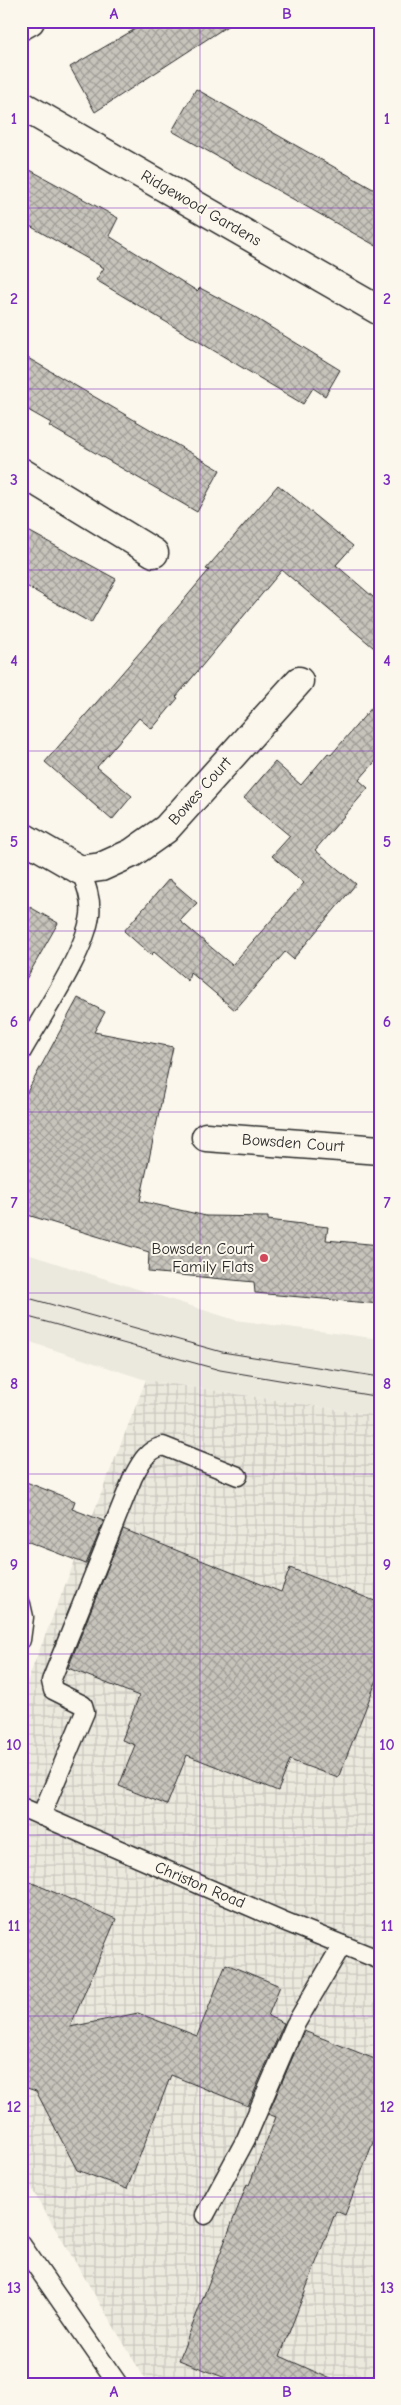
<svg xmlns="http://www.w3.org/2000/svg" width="401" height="2405" viewBox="0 0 401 2405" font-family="'Comic Neue',sans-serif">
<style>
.built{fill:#ebe8de}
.industrial{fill:url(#industrial-grid)}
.building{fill:url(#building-cross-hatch);stroke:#2b2b2b}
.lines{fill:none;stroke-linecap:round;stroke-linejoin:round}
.lane-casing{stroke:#2b2b2b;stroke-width:21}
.street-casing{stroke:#2b2b2b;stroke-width:31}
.lane{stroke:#fbf7ec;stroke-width:18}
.street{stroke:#fbf7ec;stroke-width:28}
.tram{stroke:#2b2b2b;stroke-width:1}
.grid{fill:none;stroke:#7b2cbf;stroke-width:1;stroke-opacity:0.55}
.poi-dot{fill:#d1495b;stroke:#fbf7ec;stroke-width:2}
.labels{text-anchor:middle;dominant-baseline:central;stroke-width:4;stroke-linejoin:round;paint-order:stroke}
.street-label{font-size:16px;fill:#2b2b2b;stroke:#fbf7ec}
.poi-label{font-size:16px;fill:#2b2b2b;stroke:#fbf7ec;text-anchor:end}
.neatline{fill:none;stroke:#7b2cbf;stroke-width:2}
.grid-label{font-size:16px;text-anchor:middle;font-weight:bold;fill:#7b2cbf}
</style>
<defs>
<pattern id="industrial-grid" width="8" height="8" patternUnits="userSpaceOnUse" patternTransform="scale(1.25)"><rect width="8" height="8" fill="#ebe8de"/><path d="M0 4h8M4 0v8" fill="none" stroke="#cac7bf"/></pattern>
<pattern id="building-cross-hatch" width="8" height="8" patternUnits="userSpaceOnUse" patternTransform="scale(1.25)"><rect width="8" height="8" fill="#c7c4bc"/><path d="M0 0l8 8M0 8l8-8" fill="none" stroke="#a29f99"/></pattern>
</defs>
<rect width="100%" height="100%" fill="#fbf7ec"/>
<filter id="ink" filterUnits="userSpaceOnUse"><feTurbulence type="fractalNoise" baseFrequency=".02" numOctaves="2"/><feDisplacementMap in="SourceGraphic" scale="10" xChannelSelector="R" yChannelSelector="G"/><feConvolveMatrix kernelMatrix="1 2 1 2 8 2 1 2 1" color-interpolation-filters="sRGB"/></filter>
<g filter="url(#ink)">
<polygon class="built" points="21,1252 235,1320 380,1339 380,1416 146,1380 21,1339"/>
<polygon class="industrial" points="146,1380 380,1416 380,2384 148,2384 21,2171 21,1697"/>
<g class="building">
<polygon points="149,21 235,21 95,112 70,67"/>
<polygon points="196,89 380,193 380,248 172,131"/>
<polygon points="21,165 118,218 109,236 197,291 200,288 244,311 340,370 325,396 313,388 303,404 96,280 104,268 21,221"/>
<polygon points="21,354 220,470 197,512 49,426 51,423 21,406"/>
<polygon points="278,485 353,546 336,565 380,603 380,653 282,570 176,697 178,698 152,729 139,718 97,767 132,796 112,820 45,762 141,651 209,570 206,569"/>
<polygon points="21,527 116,579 91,623 21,583"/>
<polygon points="380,698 380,756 359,780 368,788 315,850 356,884 293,959 285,952 235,1010 190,972 188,981 154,952 151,955 124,931 169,879 197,903 180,921 232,965 304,883 272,856 290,836 244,798 275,762 301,785 328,753 331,755"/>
<polygon points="21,902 58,923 21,988"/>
<polygon points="78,998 105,1012 94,1032 173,1047 140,1201 206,1216 268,1217 268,1220 328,1227 326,1240 380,1245 380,1304 255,1293 254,1282 148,1272 149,1252 21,1213 21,1103"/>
<polygon points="21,1480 75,1501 72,1509 104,1521 86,1564 21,1539"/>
<polygon points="123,1529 281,1592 290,1568 380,1603 380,1672 338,1778 290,1760 278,1791 187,1755 167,1805 119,1786 135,1745 122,1740 139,1696 68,1668"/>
<polygon points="21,1878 116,1919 70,2027 138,2013 197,2036 226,1964 280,1986 268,2016 284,2023 248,2106 171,2075 127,2189 77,2170 36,2091 21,2086"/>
<polygon points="304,2031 380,2061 380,2124 345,2215 336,2211 280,2356 342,2384 241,2384 179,2360 247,2184 249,2185 276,2117 268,2114"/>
</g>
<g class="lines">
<g class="lane-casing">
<g id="lane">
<path d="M21 1053C41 1017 85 954 90 915 92 900 86 884 80 870"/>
<polyline points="21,1604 24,1617 21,1640"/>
<polyline points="21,1807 281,1920 380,1960"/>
<path d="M41 1816 85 1712 83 1705 53 1690 51 1681 133 1477C141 1462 146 1451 163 1446L238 1476"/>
<polyline points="205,2215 246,2139 295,2025 342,1945"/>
<polyline points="21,2244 118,2384"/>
</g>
</g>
<g class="street-casing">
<g id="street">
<polyline points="21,26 30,21"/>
<polyline points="21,105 380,311"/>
<polyline points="21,472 154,553"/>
<polyline points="21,836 80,870 101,867 132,853 166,829 299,681"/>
<polyline points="206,1137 380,1150"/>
</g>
</g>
<use href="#lane" class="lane"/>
<use href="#street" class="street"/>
<g class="tram">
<polyline points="21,1296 222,1352 380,1377"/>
<polyline points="21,1315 220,1370 380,1397"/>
</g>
</g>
</g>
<path class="grid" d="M200 21V2384M21 208H380M21 389H380M21 570H380M21 751H380M21 931H380M21 1112H380M21 1293H380M21 1474H380M21 1654H380M21 1835H380M21 2016H380M21 2197H380"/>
<circle class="poi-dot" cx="264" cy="1258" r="5"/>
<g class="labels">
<g class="street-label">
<text transform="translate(201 208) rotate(30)">Ridgewood Gardens</text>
<text transform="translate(200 791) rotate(-48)">Bowes Court</text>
<text transform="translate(293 1143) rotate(4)">Bowsden Court</text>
<text transform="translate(200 1885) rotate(23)">Christon Road</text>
</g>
<g class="poi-label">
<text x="254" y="1249">Bowsden Court<tspan x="254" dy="18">Family Flats</tspan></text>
</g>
</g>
<rect width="401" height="2405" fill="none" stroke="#fbf7ec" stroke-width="55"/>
<rect x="28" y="28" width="346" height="2350" class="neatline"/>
<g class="grid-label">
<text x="114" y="19">A</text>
<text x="287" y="19">B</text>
<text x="14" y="124">1</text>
<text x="387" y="124">1</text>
<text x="14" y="304">2</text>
<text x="387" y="304">2</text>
<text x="14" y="485">3</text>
<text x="387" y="485">3</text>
<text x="14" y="666">4</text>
<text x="387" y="666">4</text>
<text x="14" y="847">5</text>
<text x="387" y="847">5</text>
<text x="14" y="1027">6</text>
<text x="387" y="1027">6</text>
<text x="14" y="1208">7</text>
<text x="387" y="1208">7</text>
<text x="14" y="1389">8</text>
<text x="387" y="1389">8</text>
<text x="14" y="1570">9</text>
<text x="387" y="1570">9</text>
<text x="14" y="1750">10</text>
<text x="387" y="1750">10</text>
<text x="14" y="1931">11</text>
<text x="387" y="1931">11</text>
<text x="14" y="2112">12</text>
<text x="387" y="2112">12</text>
<text x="14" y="2293">13</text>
<text x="387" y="2293">13</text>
<text x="114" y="2397">A</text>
<text x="287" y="2397">B</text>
</g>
</svg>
